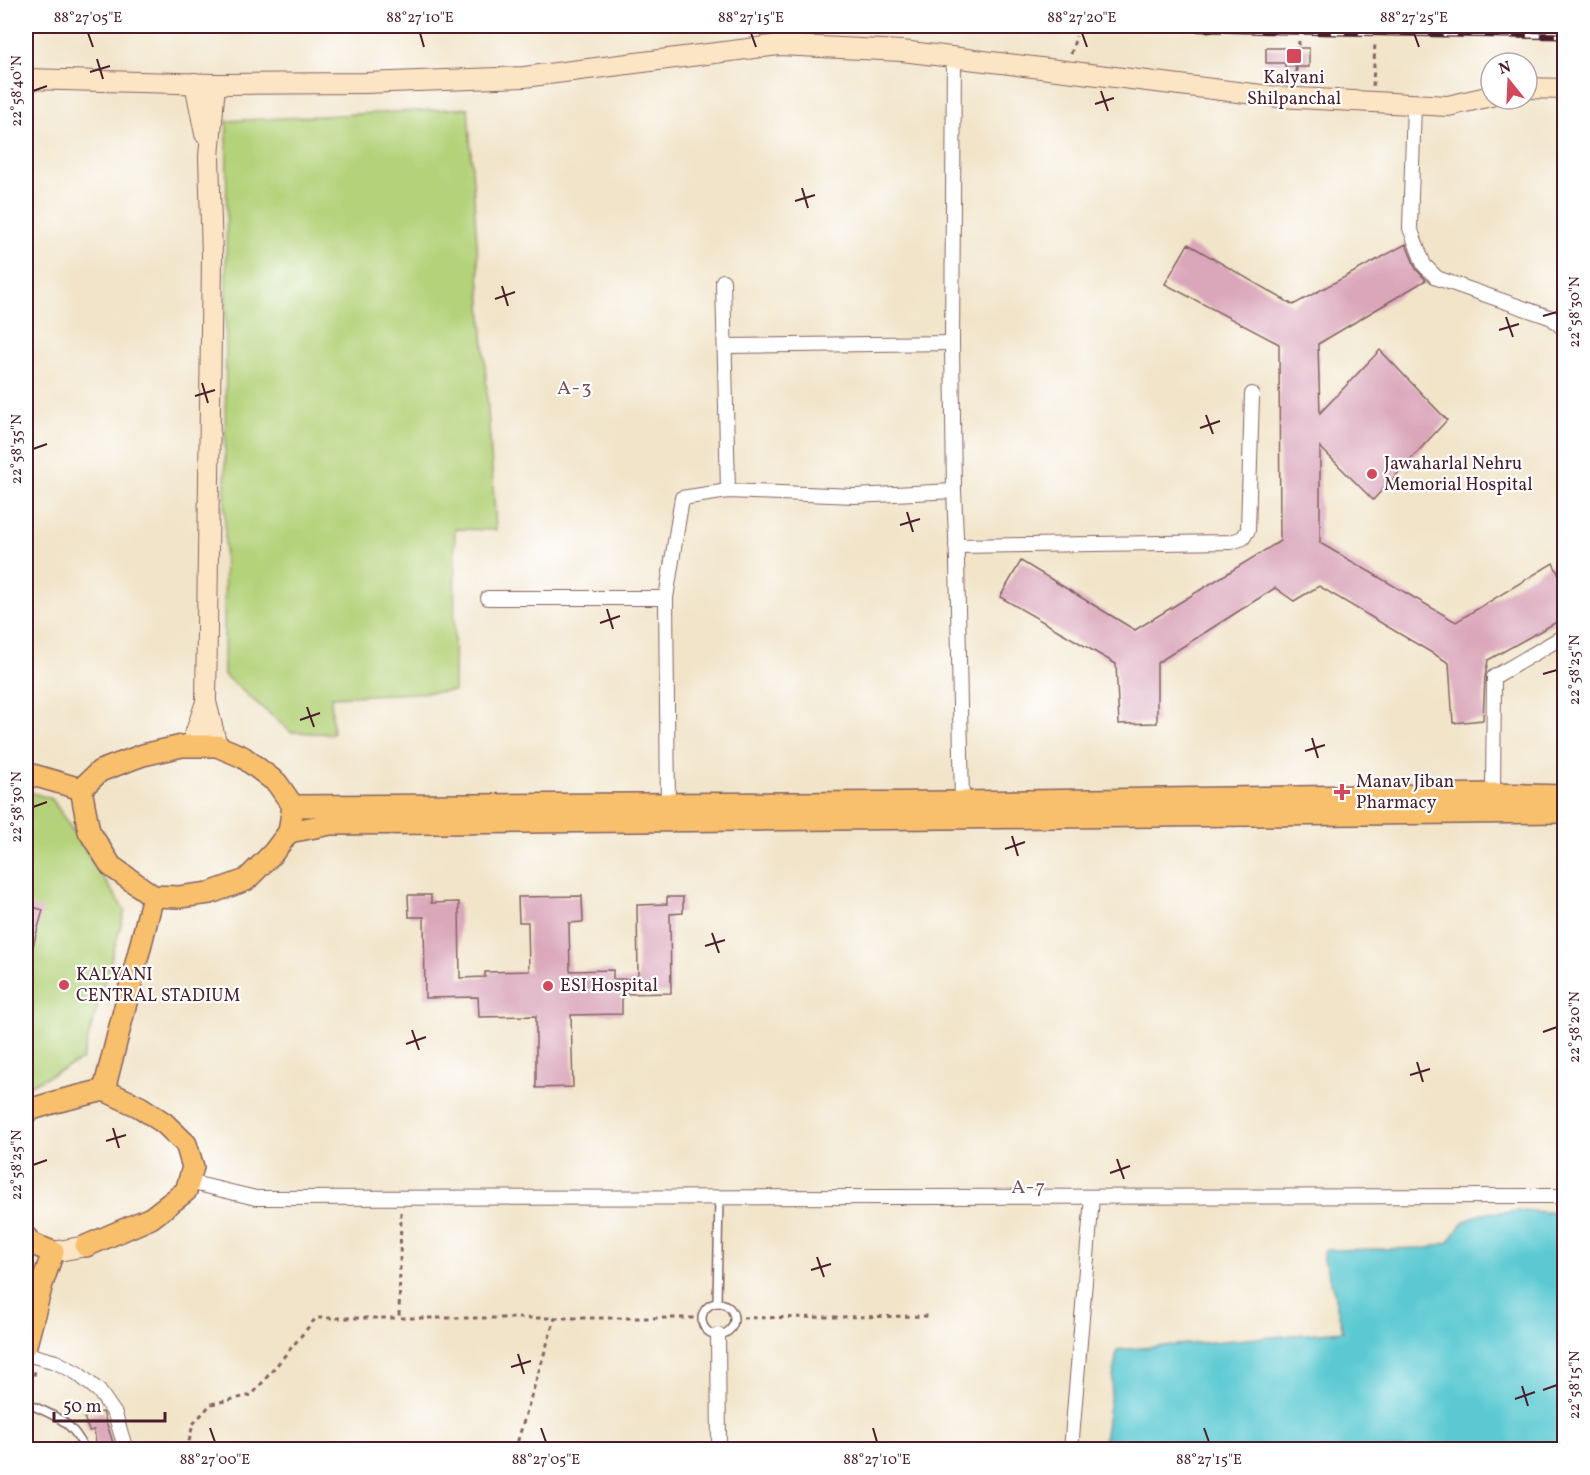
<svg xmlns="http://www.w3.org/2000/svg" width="1590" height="1475" viewBox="0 0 1590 1475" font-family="Vollkorn,serif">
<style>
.green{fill:#b4d279;stroke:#7f7852;stroke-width:1.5}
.water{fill:#5cc9d2;stroke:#53747e;stroke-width:1.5}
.building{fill:#daa6ba}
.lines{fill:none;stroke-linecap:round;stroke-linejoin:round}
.lane-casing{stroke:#846462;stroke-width:10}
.street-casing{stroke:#846462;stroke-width:16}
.secondary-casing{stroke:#846462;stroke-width:22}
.primary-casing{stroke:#846462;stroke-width:24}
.path{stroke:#846462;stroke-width:3;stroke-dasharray:4.5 4.5;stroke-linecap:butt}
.lane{stroke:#fff;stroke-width:7}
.street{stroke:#fff;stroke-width:14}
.secondary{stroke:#fce5c4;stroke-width:20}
.primary{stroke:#f8bf6c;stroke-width:21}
.rail-casing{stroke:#4a1f2b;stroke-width:7}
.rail{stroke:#fff;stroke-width:4.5;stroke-dasharray:14;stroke-linecap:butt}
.ticks{fill:none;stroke:#4a1f2b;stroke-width:2}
.poi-dot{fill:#d1495b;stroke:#fff;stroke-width:2}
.labels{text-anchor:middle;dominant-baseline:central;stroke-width:4.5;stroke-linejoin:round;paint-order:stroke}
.poi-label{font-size:18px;fill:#4a1f2b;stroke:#fff;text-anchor:start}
.neighbourhood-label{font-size:20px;letter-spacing:1.5px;fill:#7c4e5d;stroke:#fff}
.neatline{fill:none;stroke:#4a1f2b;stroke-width:2}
.ticks-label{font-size:15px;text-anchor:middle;fill:#4a1f2b}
</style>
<rect width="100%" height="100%" fill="#fff"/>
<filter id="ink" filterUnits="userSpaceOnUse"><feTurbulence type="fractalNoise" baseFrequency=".0167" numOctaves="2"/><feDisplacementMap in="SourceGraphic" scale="12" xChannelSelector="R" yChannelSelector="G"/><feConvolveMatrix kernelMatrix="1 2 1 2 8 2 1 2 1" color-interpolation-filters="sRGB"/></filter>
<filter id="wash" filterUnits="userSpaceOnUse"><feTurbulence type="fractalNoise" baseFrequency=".008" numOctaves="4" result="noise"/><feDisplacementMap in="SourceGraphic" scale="24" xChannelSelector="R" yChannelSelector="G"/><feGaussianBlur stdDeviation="1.35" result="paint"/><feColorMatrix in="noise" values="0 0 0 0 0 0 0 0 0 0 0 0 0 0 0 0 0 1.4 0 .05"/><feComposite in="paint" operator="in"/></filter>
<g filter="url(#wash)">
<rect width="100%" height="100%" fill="#f1e4c9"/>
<g class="green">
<polygon points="468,108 496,530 455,529 454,691 331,697 333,734 291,732 224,675 227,121"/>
<polygon points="26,791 52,799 125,911 82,1060 26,1087"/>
</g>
<polygon class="water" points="1527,1211 1564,1213 1564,1449 1103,1449 1117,1350 1343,1331 1333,1289 1324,1260 1324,1252 1327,1250 1429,1248 1449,1242 1462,1223 1481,1213"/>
<g id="blocks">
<g class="building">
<polygon points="1266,48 1309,48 1309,67 1285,67 1285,63 1266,63"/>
<polygon points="1188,244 1293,305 1406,244 1416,269 1426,280 1318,344 1320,413 1380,350 1447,420 1373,500 1320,447 1320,543 1456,622 1553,563 1564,586 1564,618 1488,660 1485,677 1483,720 1453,723 1449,663 1319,586 1294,601 1275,588 1157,663 1157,723 1119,724 1116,664 1000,597 1021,561 1135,630 1280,541 1279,344 1165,284"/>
<polygon points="408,895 431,895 431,903 459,902 460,978 485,977 485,972 529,971 528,922 519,922 518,897 582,896 583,922 569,923 570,971 613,970 613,979 638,979 637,905 667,904 667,897 683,897 683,913 670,914 671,993 622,994 622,1014 571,1015 573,1087 536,1088 536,1016 479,1017 478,997 425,998 424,917 409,917"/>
<polygon points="26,905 43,910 29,960 26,960"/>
<polygon points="102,1412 103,1412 115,1449 97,1449 94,1430 89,1431 84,1417"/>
</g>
</g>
</g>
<g filter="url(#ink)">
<use href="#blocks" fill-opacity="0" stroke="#846462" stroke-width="1.5"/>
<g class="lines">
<g class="lane-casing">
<g id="lane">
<polyline points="717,1303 719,1197"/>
<circle cx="718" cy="1319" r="16"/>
<path d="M26 1403C53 1415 72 1420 85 1450"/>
</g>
</g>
<g class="street-casing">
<g id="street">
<polyline points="954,58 952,343 954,491 957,560 962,802"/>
<polyline points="1414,104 1410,228 1424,265 1437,278 1552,318 1564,329"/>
<polyline points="723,281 728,491"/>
<polyline points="725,346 952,343"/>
<polyline points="956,546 1231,542 1243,538 1248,530 1252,394"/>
<polyline points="488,598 666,598"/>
<polyline points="1493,794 1494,677 1564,636"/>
<polyline points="668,810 666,598 682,498 728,491 855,496 954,491"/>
<polyline points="189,1182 256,1198 1564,1196"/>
<polyline points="718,1335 719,1450"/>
<polyline points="26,1354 56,1362 77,1373 99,1391 115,1414 126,1450"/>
<polyline points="1071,1450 1092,1197"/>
</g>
</g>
<g class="secondary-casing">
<g id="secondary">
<polyline points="26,79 215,84 365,83 524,77 779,45 902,51 1279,97 1448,106 1491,96"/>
<polyline points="195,83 205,134"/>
<polyline points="1527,88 1564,89"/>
<polyline points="206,702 217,746"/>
<polyline points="191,746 206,702 212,256 209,157 215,84"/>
<polyline points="53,1252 86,1246"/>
</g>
</g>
<g class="primary-casing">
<g id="primary">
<polygon points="182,746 217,746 243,757 277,783 293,806 289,832 273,853 246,880 210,893 179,897 153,896 111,866 89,831 81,789 100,771 143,755"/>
<polyline points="26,773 81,789"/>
<polyline points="293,806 962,802 1493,794 1564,796"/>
<polyline points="289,832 331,824 1564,812"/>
<polyline points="104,1090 153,896"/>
<polyline points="26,1111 55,1102 104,1090 140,1107 164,1123 186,1144 193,1167 186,1191 151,1218 86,1246"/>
<polyline points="26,1237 32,1244 53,1252 42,1284 26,1345"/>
</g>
</g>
<g class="path">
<polyline points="1071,54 1076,36"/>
<polyline points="1295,81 1299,41"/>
<polyline points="1373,86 1375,42"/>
<polyline points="401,1212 399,1318 702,1318"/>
<polyline points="734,1318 932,1316"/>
<polyline points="29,1393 35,1371"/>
<polyline points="187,1450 193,1424 211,1404 252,1395 316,1318 399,1318"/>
<polyline points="515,1450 555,1318"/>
</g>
<use href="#lane" class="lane"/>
<use href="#street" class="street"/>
<use href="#secondary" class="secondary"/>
<use href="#primary" class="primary"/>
<g class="rail-casing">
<polyline id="rail" points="1107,26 1282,31 1564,36"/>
</g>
<use href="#rail" class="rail"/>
</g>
</g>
<path class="ticks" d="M88 33 93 47M420 33 424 47M751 33 756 47M1082 33 1087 47M1414 33 1419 47M97 59 103 79M90 72 110 66M33 91 47 86M1101 91 1108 111M1095 104 1114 98M802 188 808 208M795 201 815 195M502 286 508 306M495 299 515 292M1543 316 1557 312M1506 317 1513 337M1499 330 1519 324M202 383 208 403M195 396 215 390M1206 415 1213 434M1200 428 1220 421M33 449 47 444M907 512 913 532M900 525 920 519M607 609 613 629M600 623 620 616M1543 674 1557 670M307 707 314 727M300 720 320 713M1312 738 1318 758M1305 751 1325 745M33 807 47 802M1012 836 1018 856M1005 849 1025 842M712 933 719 953M705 946 725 940M412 1030 419 1050M1543 1032 1557 1027M406 1044 426 1037M1417 1062 1423 1082M1410 1075 1430 1069M113 1128 119 1148M106 1141 126 1135M1117 1159 1124 1179M33 1165 47 1160M1110 1173 1130 1166M817 1257 824 1277M811 1270 831 1264M518 1354 524 1374M511 1367 531 1361M1522 1386 1528 1406M1543 1390 1557 1385M1515 1399 1535 1392M210 1428 215 1442M541 1428 546 1442M873 1428 877 1442M1204 1428 1209 1442"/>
<g class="poi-dot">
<rect x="1286" y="48" width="16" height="16" rx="3"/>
<circle cx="1372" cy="474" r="6"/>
<path d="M1339 783h6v6h6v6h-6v6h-6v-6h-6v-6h6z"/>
<circle cx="64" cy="985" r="6"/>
<circle cx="548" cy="986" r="6"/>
</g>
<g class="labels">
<g class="poi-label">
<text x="1294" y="78" text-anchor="middle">Kalyani<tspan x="1294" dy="21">Shilpanchal</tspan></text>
<text x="1384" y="464">Jawaharlal Nehru<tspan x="1384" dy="21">Memorial Hospital</tspan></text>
<text x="1356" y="782">Manav Jiban<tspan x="1356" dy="21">Pharmacy</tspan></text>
<text x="76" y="975">KALYANI<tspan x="76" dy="21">CENTRAL STADIUM</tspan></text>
<text x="560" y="986">ESI Hospital</text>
</g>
<g class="neighbourhood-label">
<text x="575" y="389">A-3</text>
<text x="1029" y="1188">A-7</text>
</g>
</g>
<rect width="1590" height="1475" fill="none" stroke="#fff" stroke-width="66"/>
<g transform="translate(1509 81) rotate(342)"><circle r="28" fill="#ffffff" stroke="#b7a5aa" stroke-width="1.5"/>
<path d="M0-4.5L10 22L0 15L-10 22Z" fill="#d1495b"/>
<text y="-9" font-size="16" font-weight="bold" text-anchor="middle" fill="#4a1f2b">N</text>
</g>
<path d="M54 1412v9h111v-9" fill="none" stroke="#4a1f2b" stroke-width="3"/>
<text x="63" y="1412" font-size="18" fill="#4a1f2b" stroke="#ffffff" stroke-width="4.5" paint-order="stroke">50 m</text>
<rect x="33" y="33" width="1524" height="1409" class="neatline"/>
<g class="ticks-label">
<text x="88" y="22">88°27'05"E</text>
<text x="420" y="22">88°27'10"E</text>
<text x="751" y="22">88°27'15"E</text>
<text x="1082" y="22">88°27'20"E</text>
<text x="1414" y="22">88°27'25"E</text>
<text transform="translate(16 91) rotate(-90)" y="5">22°58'40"N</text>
<text transform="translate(1574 312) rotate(-90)" y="5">22°58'30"N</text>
<text transform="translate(16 449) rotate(-90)" y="5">22°58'35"N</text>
<text transform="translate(1574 670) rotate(-90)" y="5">22°58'25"N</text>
<text transform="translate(16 807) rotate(-90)" y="5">22°58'30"N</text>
<text transform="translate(1574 1027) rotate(-90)" y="5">22°58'20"N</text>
<text transform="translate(16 1165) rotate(-90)" y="5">22°58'25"N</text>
<text transform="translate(1574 1385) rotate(-90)" y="5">22°58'15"N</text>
<text x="215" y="1464">88°27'00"E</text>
<text x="546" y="1464">88°27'05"E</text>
<text x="877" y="1464">88°27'10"E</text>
<text x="1209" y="1464">88°27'15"E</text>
</g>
</svg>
